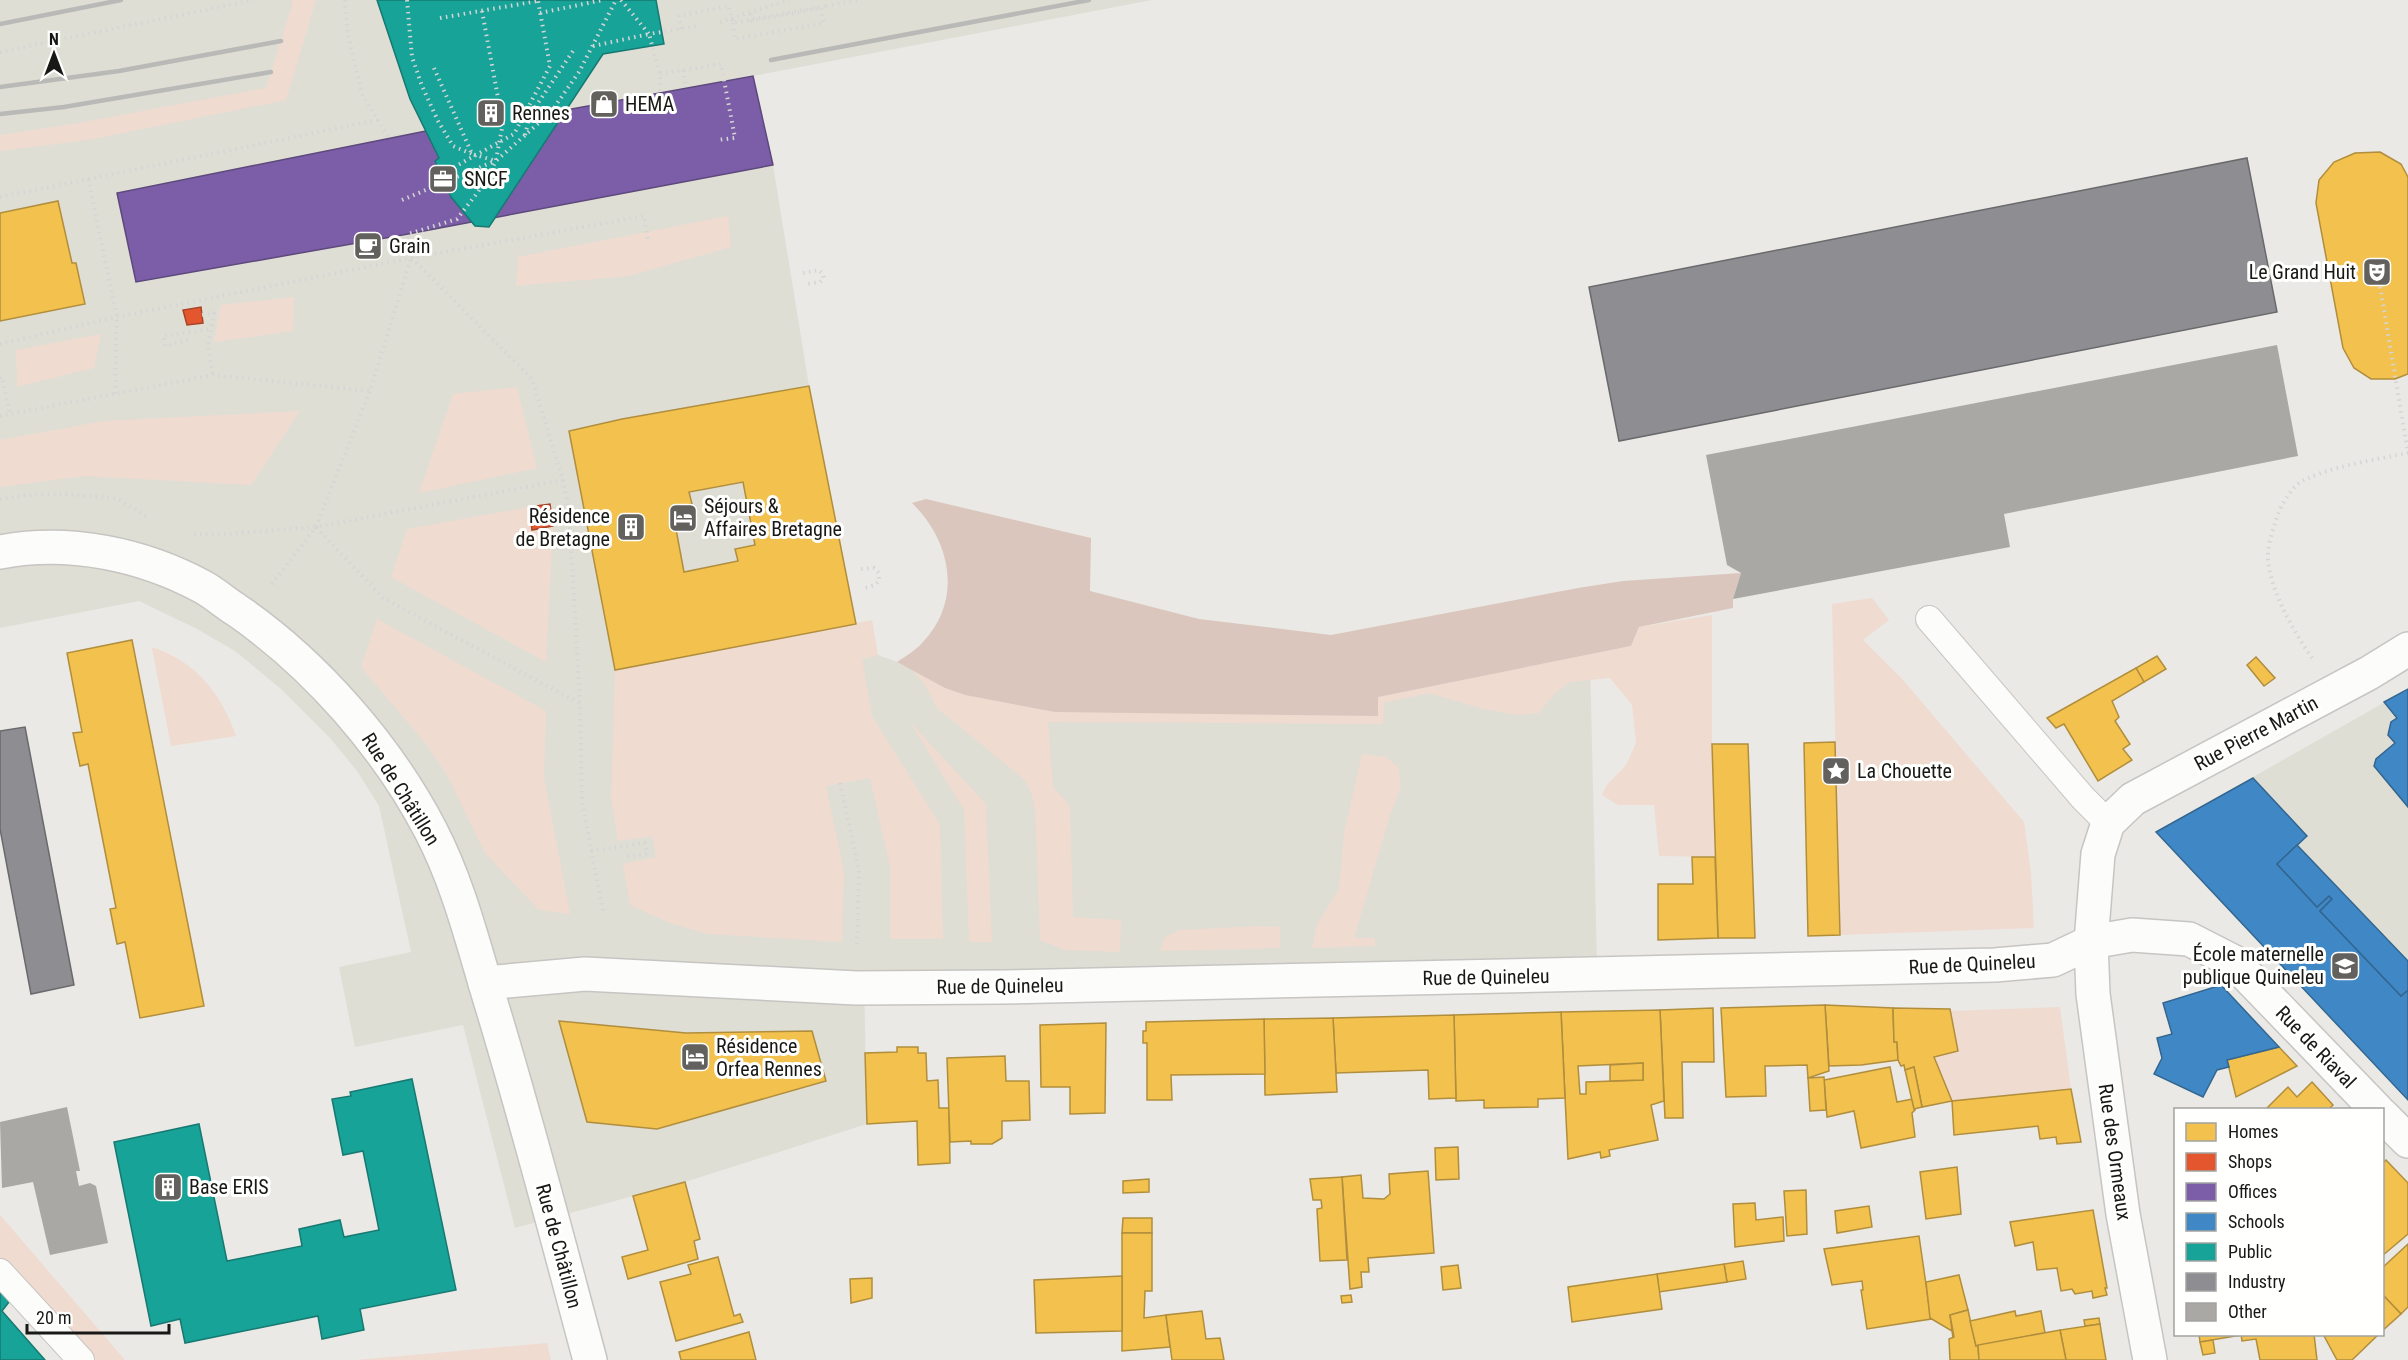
<svg xmlns="http://www.w3.org/2000/svg" width="2408" height="1360" viewBox="0 0 2408 1360" font-family="'Roboto Condensed',sans-serif">
<style>
.built{fill:#dfded4}
.green{fill:#f0dbd1}
.forest{fill:#dbc6bd}
.homes{fill:#f2c14e;stroke:#b18e3d;stroke-width:1.5;fill-rule:evenodd}
.shops{fill:#e4572e;stroke:#a74427;stroke-width:1.5}
.offices{fill:#7b5ea7;stroke:#5d497c;stroke-width:1.5}
.schools{fill:#3f88c5;stroke:#336690;stroke-width:1.5}
.public{fill:#17a398;stroke:#177971;stroke-width:1.5}
.industry{fill:#8d8d92;stroke:#6a6a6d;stroke-width:1.5}
.building{fill:#a9a8a5}
.lines{fill:none;stroke-linecap:round;stroke-linejoin:round}
.lane-casing{stroke:#c6c5c2;stroke-width:28}
.street-casing{stroke:#c6c5c2;stroke-width:36}
.path{stroke:#d6d5d5;stroke-width:4;stroke-dasharray:1.5 4.5;stroke-linecap:butt}
.lane{stroke:#fcfcfb;stroke-width:26}
.street{stroke:#fcfcfb;stroke-width:33}
.rail{stroke:#b9b9b7;stroke-width:4.5}
.path-bridge{stroke:#d6d5d5;stroke-width:4;stroke-dasharray:1.5 4.5;stroke-linecap:butt}
.labels{text-anchor:middle;dominant-baseline:central;stroke-width:6;stroke-linejoin:round;paint-order:stroke}
.poi-label{font-size:20px;fill:#181816;stroke:#fffffe;text-anchor:start}
.street-label{font-size:20px;fill:#181816;stroke:#fffffe}
</style>
<rect width="100%" height="100%" fill="#eae9e5"/>
<g class="built">
<polygon points="0,0 1152,0 753,76 773,165 809,386 856,624 878,655 897,662 945,688 965,695 1055,712 1378,716 1378,697 1553,662 1590,658 1597,965 864,978 867,1124 685,1182 515,1228 463,1025 355,1047 339,967 411,952 379,806 357,771 330,738 281,689 235,651 197,629 139,601 0,628"/>
<polygon points="2408,689 2408,1100 2156,832"/>
</g>
<g class="green">
<polygon points="292,0 316,0 286,100 88,140 0,151 0,135 79,123 266,88 292,5"/>
<polygon points="728,216 731,247 628,276 516,286 518,257"/>
<polygon points="294,297 293,331 214,342 221,305"/>
<polygon points="101,334 94,368 17,387 16,350"/>
<polygon points="517,387 537,468 419,493 453,394"/>
<polygon points="300,411 251,485 85,476 0,487 0,440 103,421"/>
<polygon points="529,507 532,530 553,526 546,662 391,577 407,529"/>
<polygon points="1872,598 1889,620 1863,640 1903,680 2024,822 2031,873 2034,928 1840,935 1832,604"/>
<polygon points="1712,615 1712,744 1715,857 1659,856 1654,805 1618,805 1602,795 1606,786 1626,765 1636,743 1632,705 1610,678 1570,682 1554,694 1539,713 1516,715 1480,708 1429,693 1384,703 1383,724 1048,722 1053,787 1070,806 1073,917 1121,920 1120,952 1064,950 1040,940 1035,809 1031,792 1024,779 938,709 924,684 913,671 945,688 965,695 1378,715 1378,697 1631,646 1639,627"/>
<polygon points="377,619 546,711 544,777 570,914 539,910 485,853 447,775 426,744 361,667"/>
<polygon points="872,620 878,655 862,659 872,716 940,825 943,939 890,939 890,867 870,778 826,786 844,872 842,942 708,934 670,923 630,905 623,864 656,857 652,836 618,841 611,798 615,670"/>
<path d="M152 648C159 648 166 653 173 656 205 673 224 702 236 736L171 746Z"/>
<polygon points="910,722 986,804 992,942 969,942 964,810"/>
<polygon points="1362,754 1386,757 1398,767 1401,787 1390,815 1354,938 1375,938 1375,946 1312,948 1317,924 1339,889 1344,833"/>
<polygon points="1262,926 1280,927 1280,948 1160,951 1165,937 1179,930"/>
<polygon points="2060,1007 2071,1089 1952,1101 1934,1057 1958,1050 1950,1011"/>
<polygon points="0,1215 125,1360 94,1360 0,1260"/>
<polygon points="547,1343 551,1360 356,1360"/>
</g>
<path class="forest" d="M926 499 1091 538 1090 591 1199 619 1331 635 1578 588 1623 581 1741 573 1733 599V608L1639 627 1631 646 1378 697V716L1055 712 965 695 945 688 897 662C906 656 916 650 923 642 963 600 951 541 912 503Z"/>
<g class="homes">
<polygon points="2380,152 2401,164 2408,177 2408,374 2395,379 2371,379 2354,368 2343,348 2316,203 2319,180 2334,162 2355,153"/>
<polygon points="58,201 72,263 76,263 85,304 0,321 0,213"/>
<path d="M809 386 856 624 615 670 569 431 622 419ZM743 482 755 545 735 549 738 561 684 572 672 508 692 504 689 492Z"/>
<polygon points="132,640 204,1006 140,1018 125,942 117,944 110,909 116,908 88,764 80,766 73,733 82,732 67,653"/>
<polygon points="2157,656 2166,669 2144,682 2136,668"/>
<polygon points="2256,657 2275,678 2264,686 2247,665"/>
<polygon points="2136,668 2144,682 2112,701 2119,717 2115,721 2130,744 2123,749 2132,760 2098,781 2064,724 2056,728 2047,718"/>
<polygon points="1835,742 1840,935 1808,936 1804,743"/>
<polygon points="1712,744 1748,744 1755,938 1718,938"/>
<polygon points="1692,857 1715,857 1718,938 1658,940 1658,884 1693,884"/>
<polygon points="1825,1005 1893,1008 1894,1042 1897,1042 1898,1060 1861,1065 1829,1066"/>
<polygon points="1825,1005 1829,1071 1808,1078 1807,1065 1765,1066 1766,1096 1726,1097 1721,1008"/>
<polygon points="1713,1008 1714,1062 1682,1062 1683,1118 1665,1118 1660,1010"/>
<polygon points="1893,1008 1950,1009 1958,1051 1934,1057 1952,1101 1922,1107 1914,1067 1905,1070 1904,1065 1901,1066 1898,1060 1897,1042 1894,1042"/>
<path d="M1660 1010 1664 1101 1651 1105 1658 1140 1609 1150 1610 1156 1601 1158 1600 1152 1568 1159 1561 1012ZM1643 1063V1080L1586 1082V1094H1580L1578 1066Z"/>
<polygon points="1561,1012 1565,1098 1538,1099 1538,1107 1484,1108 1484,1100 1456,1101 1454,1015"/>
<polygon points="1454,1015 1456,1098 1429,1099 1428,1070 1336,1073 1333,1018"/>
<polygon points="1333,1018 1337,1092 1265,1095 1264,1019"/>
<polygon points="1264,1019 1265,1074 1171,1075 1172,1100 1147,1100 1147,1043 1143,1043 1143,1031 1146,1031 1146,1022"/>
<polygon points="559,1021 686,1033 812,1031 826,1081 657,1129 587,1122"/>
<polygon points="1106,1023 1105,1113 1070,1114 1070,1087 1041,1087 1040,1025"/>
<polygon points="897,1047 918,1047 918,1053 926,1053 927,1081 938,1080 939,1108 949,1108 950,1163 918,1165 917,1121 867,1124 865,1053 897,1052"/>
<polygon points="2279,1047 2297,1066 2236,1097 2227,1060"/>
<polygon points="1005,1056 1006,1081 1029,1081 1030,1120 1002,1121 1002,1138 992,1144 971,1144 971,1141 950,1142 947,1058"/>
<polygon points="1643,1063 1643,1080 1610,1081 1610,1065"/>
<polygon points="1890,1067 1897,1102 1912,1099 1915,1110 1912,1113 1915,1137 1861,1148 1854,1111 1827,1117 1824,1080"/>
<polygon points="1914,1067 1922,1107 1914,1109 1905,1070"/>
<polygon points="1824,1077 1826,1110 1810,1111 1808,1078"/>
<polygon points="2312,1082 2333,1105 2328,1110 2265,1110 2288,1087 2297,1097"/>
<polygon points="2071,1089 2081,1142 2057,1144 2056,1137 2040,1139 2038,1126 1954,1135 1952,1101"/>
<polygon points="1458,1147 1459,1179 1436,1180 1435,1148"/>
<polygon points="2386,1160 2408,1183 2408,1234 2382,1256 2382,1164"/>
<polygon points="1957,1167 1961,1214 1926,1219 1920,1172"/>
<polygon points="1428,1171 1434,1253 1368,1258 1369,1272 1361,1272 1362,1287 1350,1289 1342,1177 1361,1175 1363,1198 1384,1199 1390,1194 1389,1174"/>
<polygon points="1342,1177 1347,1260 1320,1261 1317,1209 1322,1208 1321,1200 1313,1200 1310,1179"/>
<polygon points="1149,1179 1149,1192 1123,1193 1123,1181"/>
<polygon points="685,1182 700,1239 694,1241 698,1259 628,1279 622,1257 648,1250 633,1196"/>
<polygon points="1806,1190 1807,1234 1787,1236 1784,1191"/>
<polygon points="1755,1203 1756,1220 1783,1217 1784,1241 1735,1247 1733,1204"/>
<polygon points="1869,1206 1872,1227 1837,1233 1835,1211"/>
<polygon points="2093,1210 2107,1288 2105,1288 2107,1295 2093,1298 2092,1291 2075,1294 2072,1289 2061,1291 2057,1268 2037,1270 2033,1242 2015,1246 2010,1222"/>
<polygon points="1123,1218 1152,1218 1152,1233 1122,1233"/>
<polygon points="1122,1233 1152,1233 1152,1291 1145,1291 1144,1318 1166,1315 1170,1347 1122,1351"/>
<polygon points="1919,1236 1931,1319 1867,1329 1861,1290 1863,1290 1862,1281 1832,1285 1824,1249"/>
<polygon points="2408,1244 2408,1307 2401,1314 2382,1294 2382,1268"/>
<polygon points="718,1257 734,1316 740,1314 743,1322 676,1341 660,1282 691,1274 688,1265"/>
<polygon points="1743,1261 1746,1279 1727,1282 1724,1264"/>
<polygon points="1724,1264 1727,1282 1659,1292 1657,1274"/>
<polygon points="1458,1265 1461,1288 1443,1290 1441,1267"/>
<polygon points="1657,1274 1662,1309 1572,1322 1568,1287"/>
<polygon points="1959,1275 1968,1310 1950,1315 1953,1338 1952,1331 1930,1318 1926,1282"/>
<polygon points="1122,1276 1122,1331 1036,1333 1034,1280"/>
<polygon points="872,1278 872,1298 851,1303 850,1279"/>
<polygon points="2382,1294 2401,1314 2382,1331"/>
<polygon points="1351,1295 1352,1302 1342,1303 1341,1296"/>
<polygon points="1968,1310 1976,1346 1978,1345 1979,1360 1950,1360 1949,1339 1954,1337 1950,1315"/>
<polygon points="1202,1311 1206,1339 1220,1338 1224,1360 1172,1360 1166,1315"/>
<polygon points="2015,1311 2016,1316 2041,1311 2045,1333 1976,1346 1970,1321"/>
<polygon points="2099,1318 2100,1324 2085,1326 2084,1320"/>
<polygon points="2100,1324 2106,1360 2066,1360 2060,1330"/>
<polygon points="2060,1330 2066,1360 1979,1360 1978,1345"/>
<polygon points="749,1332 756,1360 681,1360 679,1352"/>
<polygon points="2199,1334 2241,1334 2241,1335 2200,1342"/>
<polygon points="2241,1334 2314,1334 2317,1360 2260,1360 2256,1339 2242,1341"/>
<polygon points="2323,1334 2379,1334 2352,1360 2337,1360"/>
<polygon points="2213,1340 2215,1353 2203,1355 2200,1342"/>
</g>
<g class="shops">
<polygon points="201,307 203,323 187,325 183,310"/>
<polygon points="550,504 553,526 532,530 529,507"/>
</g>
<polygon class="offices" points="753,76 773,165 408,234 136,282 117,193 426,131 566,110"/>
<g class="schools">
<polygon points="2408,689 2408,807 2374,766 2376,759 2395,743 2388,735 2391,722 2397,718 2384,702"/>
<polygon points="2253,778 2307,836 2277,864 2317,907 2329,896 2332,899 2320,911 2401,996 2408,990 2408,1100 2156,832"/>
<polygon points="2297,845 2408,961 2408,990 2401,996 2320,911 2332,899 2329,896 2317,907 2277,864"/>
<polygon points="2221,985 2279,1047 2227,1060 2229,1067 2217,1070 2203,1097 2154,1074 2162,1058 2157,1038 2172,1034 2163,1003"/>
</g>
<g class="public">
<polygon points="377,0 656,0 664,44 603,54 489,227 475,226 451,197 435,161 439,158 410,99"/>
<polygon points="412,1079 456,1290 360,1309 364,1330 322,1339 318,1316 185,1343 180,1319 151,1326 114,1142 199,1124 227,1261 302,1246 299,1229 340,1220 344,1237 379,1230 363,1151 343,1155 332,1099 351,1096 350,1092"/>
<polygon points="0,1291 9,1302 2,1311 45,1360 0,1360"/>
</g>
<g class="industry">
<polygon points="2247,158 2277,312 1619,441 1589,287"/>
<polygon points="25,727 74,985 31,994 0,829 0,731"/>
</g>
<g class="building">
<polygon points="2277,345 2298,456 2004,514 2010,547 1733,599 1741,573 1727,565 1706,455"/>
<polygon points="67,1107 80,1171 76,1171 79,1186 90,1183 96,1186 108,1243 50,1255 33,1182 2,1188 0,1122"/>
</g>
<g class="lines">
<g class="lane-casing">
<g id="lane">
<polyline points="1929,619 2083,798 2108,823"/>
<polyline points="0,1272 81,1360"/>
</g>
</g>
<g class="street-casing">
<g id="street">
<path d="M0 552C69 539 142 554 203 587 214 593 224 602 235 609 314 663 387 746 431 831 459 885 473 944 491 1003 527 1121 558 1241 590 1360"/>
<polyline points="485,983 585,974 856,988 1004,987 1995,965 2053,960 2091,942 2132,935 2189,939 2234,962 2377,1110"/>
<polyline points="2382,1115 2408,1141"/>
<polyline points="2150,1360 2123,1214 2093,994 2091,942 2098,854 2108,823 2133,799 2369,673 2408,649"/>
</g>
</g>
<g class="path">
<polyline points="407,0 412,57 422,86 438,121 453,146 472,154"/>
<polyline points="621,0 649,34 699,26"/>
<polyline points="826,6 859,0"/>
<polyline points="482,11 499,103"/>
<polyline points="540,13 603,0"/>
<polyline points="440,18 538,1"/>
<polyline points="720,22 789,0"/>
<polyline points="733,23 735,39 824,23 821,8 752,21 750,12"/>
<polyline points="593,46 649,34 660,74 660,95"/>
<polyline points="0,52 253,0"/>
<polyline points="434,68 472,154 496,161"/>
<polyline points="683,70 686,87"/>
<polyline points="660,74 721,64 735,138 717,140"/>
<polyline points="525,135 530,115 575,48"/>
<polyline points="496,160 503,123"/>
<polyline points="438,176 514,134 550,66 538,1"/>
<polyline points="88,179 117,317 115,394"/>
<polyline points="0,197 378,120"/>
<polyline points="402,200 495,161"/>
<polyline points="412,258 532,379 563,480 569,511 580,703 582,801 603,911"/>
<polyline points="803,273 819,270 823,274 824,278 820,282 806,284"/>
<polyline points="202,315 214,313 208,346 213,375"/>
<polyline points="188,340 165,346 163,336 211,329"/>
<polyline points="0,344 117,317 411,258 644,216 648,241"/>
<polyline points="0,378 2,377 10,414"/>
<polyline points="0,416 213,375 370,391"/>
<polyline points="563,480 316,527 383,598 579,703"/>
<polyline points="0,499 25,495 66,494 118,499 147,517"/>
<polyline points="551,514 569,511"/>
<polyline points="194,534 216,535 315,527"/>
<polyline points="861,569 874,568 879,573 879,581 875,585 865,588"/>
<polyline points="272,584 316,527 370,391 411,258 408,234 457,219 478,192 496,161 551,112 579,72 616,0"/>
<path d="M2312 658C2294 632 2267 586 2268 554 2268 544 2272 533 2275 523 2279 509 2287 494 2298 484 2317 469 2382 458 2408 453L2380 286"/>
<polyline points="840,783 859,870 857,946"/>
<polyline points="591,851 645,843 647,854 623,857"/>
</g>
<use href="#lane" class="lane"/>
<use href="#street" class="street"/>
<g class="rail">
<polyline points="0,24 121,0"/>
<polyline points="771,60 1089,0"/>
<polyline points="0,87 119,71 281,41"/>
<polyline points="0,114 64,107 271,72"/>
</g>
<g class="path-bridge">
<polyline points="345,0 348,34 362,94 390,140"/>
<polyline points="681,29 679,16 729,6 733,23 826,6"/>
</g>
</g>
<defs>
<g id="shop-square" transform="scale(1.5)"><rect x="-9" y="-9" width="18" height="18" rx="4" fill="#62615e" stroke="#fffffe"/><path d="M-5-2.5h2.3a2.7 3.5 0 0 1 5.4 0H5L5.5 6h-11ZM-1.5-2.5h3a1.5 2.3 0 0 0-3 0Z" fill="#fff"/></g>
<g id="building-square" transform="scale(1.5)"><rect x="-9" y="-9" width="18" height="18" rx="4" fill="#62615e" stroke="#fffffe"/><path d="M-4-6H4V6H1V3H-1V6H-4ZM-2.5-4.3h1.7v1.8h-1.7ZM.8-4.3h1.7v1.8H.8ZM-2.5-1h1.7V.8h-1.7ZM.8-1h1.7V.8H.8Z" fill="#fff"/></g>
<g id="office-square" transform="scale(1.5)"><rect x="-9" y="-9" width="18" height="18" rx="4" fill="#62615e" stroke="#fffffe"/><path d="M-6-3h4V-5.5h4V-3h4V5H-6ZM-1-4.5V-3h2v-1.5ZM-6 0V1H6V0Z" fill="#fff"/></g>
<g id="cafe-square" transform="scale(1.5)"><rect x="-9" y="-9" width="18" height="18" rx="4" fill="#62615e" stroke="#fffffe"/><path d="M-5.5-4.5H6V0H3Q3 3.5 0 3.5H-2.5Q-5.5 3.5-5.5 0ZM3-3.2v2h1.7v-2ZM-6 4.5H4V6H-6Z" fill="#fff"/></g>
<g id="theatre-square" transform="scale(1.5)"><rect x="-9" y="-9" width="18" height="18" rx="4" fill="#62615e" stroke="#fffffe"/><path d="M-5-5.5Q0-4 5-5.5V0Q5 5 0 6Q-5 5-5 0ZM-3.3-2.5H-1v1.5H-3.3ZM1-2.5H3.3v1.5H1ZM-2.8 1Q0 5.5 2.8 1Z" fill="#fff"/></g>
<g id="hotel-square" transform="scale(1.5)"><rect x="-9" y="-9" width="18" height="18" rx="4" fill="#62615e" stroke="#fffffe"/><path d="M-6-4.5h1.5V1H6V5H4.5V3h-9V5H-6ZM-4 0a1.8 1.8 0 1 1 3.6 0ZM.5 0V-2.5h3Q6-2.5 6 0Z" fill="#fff"/></g>
<g id="sight-square" transform="scale(1.5)"><rect x="-9" y="-9" width="18" height="18" rx="4" fill="#62615e" stroke="#fffffe"/><path d="M0-6L1.8-2.2L6-1.7L2.9 1.2L3.7 5.4L0 3.3L-3.7 5.4L-2.9 1.2L-6-1.7L-1.8-2.2Z" fill="#fff"/></g>
<g id="school-square" transform="scale(1.5)"><rect x="-9" y="-9" width="18" height="18" rx="4" fill="#62615e" stroke="#fffffe"/><path d="M0-5L7-2L0 1L-7-2ZM-4 1L0 2.5L4 1V4Q0 6-4 4Z" fill="#fff"/></g>
</defs>
<g fill-rule="evenodd">
<use href="#shop-square" x="604" y="104"/>
<use href="#building-square" x="491" y="113"/>
<use href="#office-square" x="443" y="179"/>
<use href="#cafe-square" x="368" y="246"/>
<use href="#theatre-square" x="2377" y="272"/>
<use href="#hotel-square" x="683" y="518"/>
<use href="#building-square" x="631" y="527"/>
<use href="#sight-square" x="1836" y="771"/>
<use href="#school-square" x="2345" y="966"/>
<use href="#hotel-square" x="695" y="1057"/>
<use href="#building-square" x="168" y="1187"/>
</g>
<g class="labels">
<g class="poi-label">
<text x="625" y="104">HEMA</text>
<text x="512" y="113">Rennes</text>
<text x="464" y="179">SNCF</text>
<text x="389" y="246">Grain</text>
<text x="2356" y="272" text-anchor="end">Le Grand Huit</text>
<text x="704" y="506">Séjours &amp;<tspan x="704" dy="23">Affaires Bretagne</tspan></text>
<text x="610" y="516" text-anchor="end">Résidence<tspan x="610" dy="23">de Bretagne</tspan></text>
<text x="1857" y="771">La Chouette</text>
<text x="2324" y="954" text-anchor="end">École maternelle<tspan x="2324" dy="23">publique Quineleu</tspan></text>
<text x="716" y="1046">Résidence<tspan x="716" dy="23">Orfea Rennes</tspan></text>
<text x="189" y="1187">Base ERIS</text>
</g>
<g class="street-label">
<text transform="translate(2256 733) rotate(-28)">Rue Pierre Martin</text>
<text transform="translate(401 789) rotate(58)">Rue de Châtillon</text>
<text transform="translate(1972 964) rotate(-3)">Rue de Quineleu</text>
<text transform="translate(1486 977) rotate(-1)">Rue de Quineleu</text>
<text transform="translate(1000 986) rotate(-1)">Rue de Quineleu</text>
<text transform="translate(2316 1047) rotate(46)">Rue de Riaval</text>
<text transform="translate(2115 1152) rotate(82)">Rue des Ormeaux</text>
<text transform="translate(559 1246) rotate(75)">Rue de Châtillon</text>
</g>
</g>
<rect x="2174" y="1108" width="210" height="228" fill="#fffffe" stroke="#a3a3a1" stroke-width="1.5"/>
<rect x="2186" y="1123" width="30" height="18" fill="#f2c14e" stroke="#a3a3a1" stroke-width="1.5"/>
<text x="2228" y="1138" font-size="18" fill="#181816">Homes</text>
<rect x="2186" y="1153" width="30" height="18" fill="#e4572e" stroke="#a3a3a1" stroke-width="1.5"/>
<text x="2228" y="1168" font-size="18" fill="#181816">Shops</text>
<rect x="2186" y="1183" width="30" height="18" fill="#7b5ea7" stroke="#a3a3a1" stroke-width="1.5"/>
<text x="2228" y="1198" font-size="18" fill="#181816">Offices</text>
<rect x="2186" y="1213" width="30" height="18" fill="#3f88c5" stroke="#a3a3a1" stroke-width="1.5"/>
<text x="2228" y="1228" font-size="18" fill="#181816">Schools</text>
<rect x="2186" y="1243" width="30" height="18" fill="#17a398" stroke="#a3a3a1" stroke-width="1.5"/>
<text x="2228" y="1258" font-size="18" fill="#181816">Public</text>
<rect x="2186" y="1273" width="30" height="18" fill="#8d8d92" stroke="#a3a3a1" stroke-width="1.5"/>
<text x="2228" y="1288" font-size="18" fill="#181816">Industry</text>
<rect x="2186" y="1303" width="30" height="18" fill="#a9a8a5" stroke="#a3a3a1" stroke-width="1.5"/>
<text x="2228" y="1318" font-size="18" fill="#181816">Other</text>
<g transform="translate(54 54)" stroke="#fffffe" stroke-width="4.5" paint-order="stroke">
<path d="M0-4.5L10 22L0 15L-10 22Z" fill="#181816"/>
<text y="-9" font-size="16" font-weight="bold" text-anchor="middle" fill="#181816">N</text>
</g>
<path d="M27 1324v9h142v-9" fill="none" stroke="#181816" stroke-width="3"/>
<text x="36" y="1324" font-size="18" fill="#181816" stroke="#fffffe" stroke-width="4.5" paint-order="stroke">20 m</text>
</svg>
